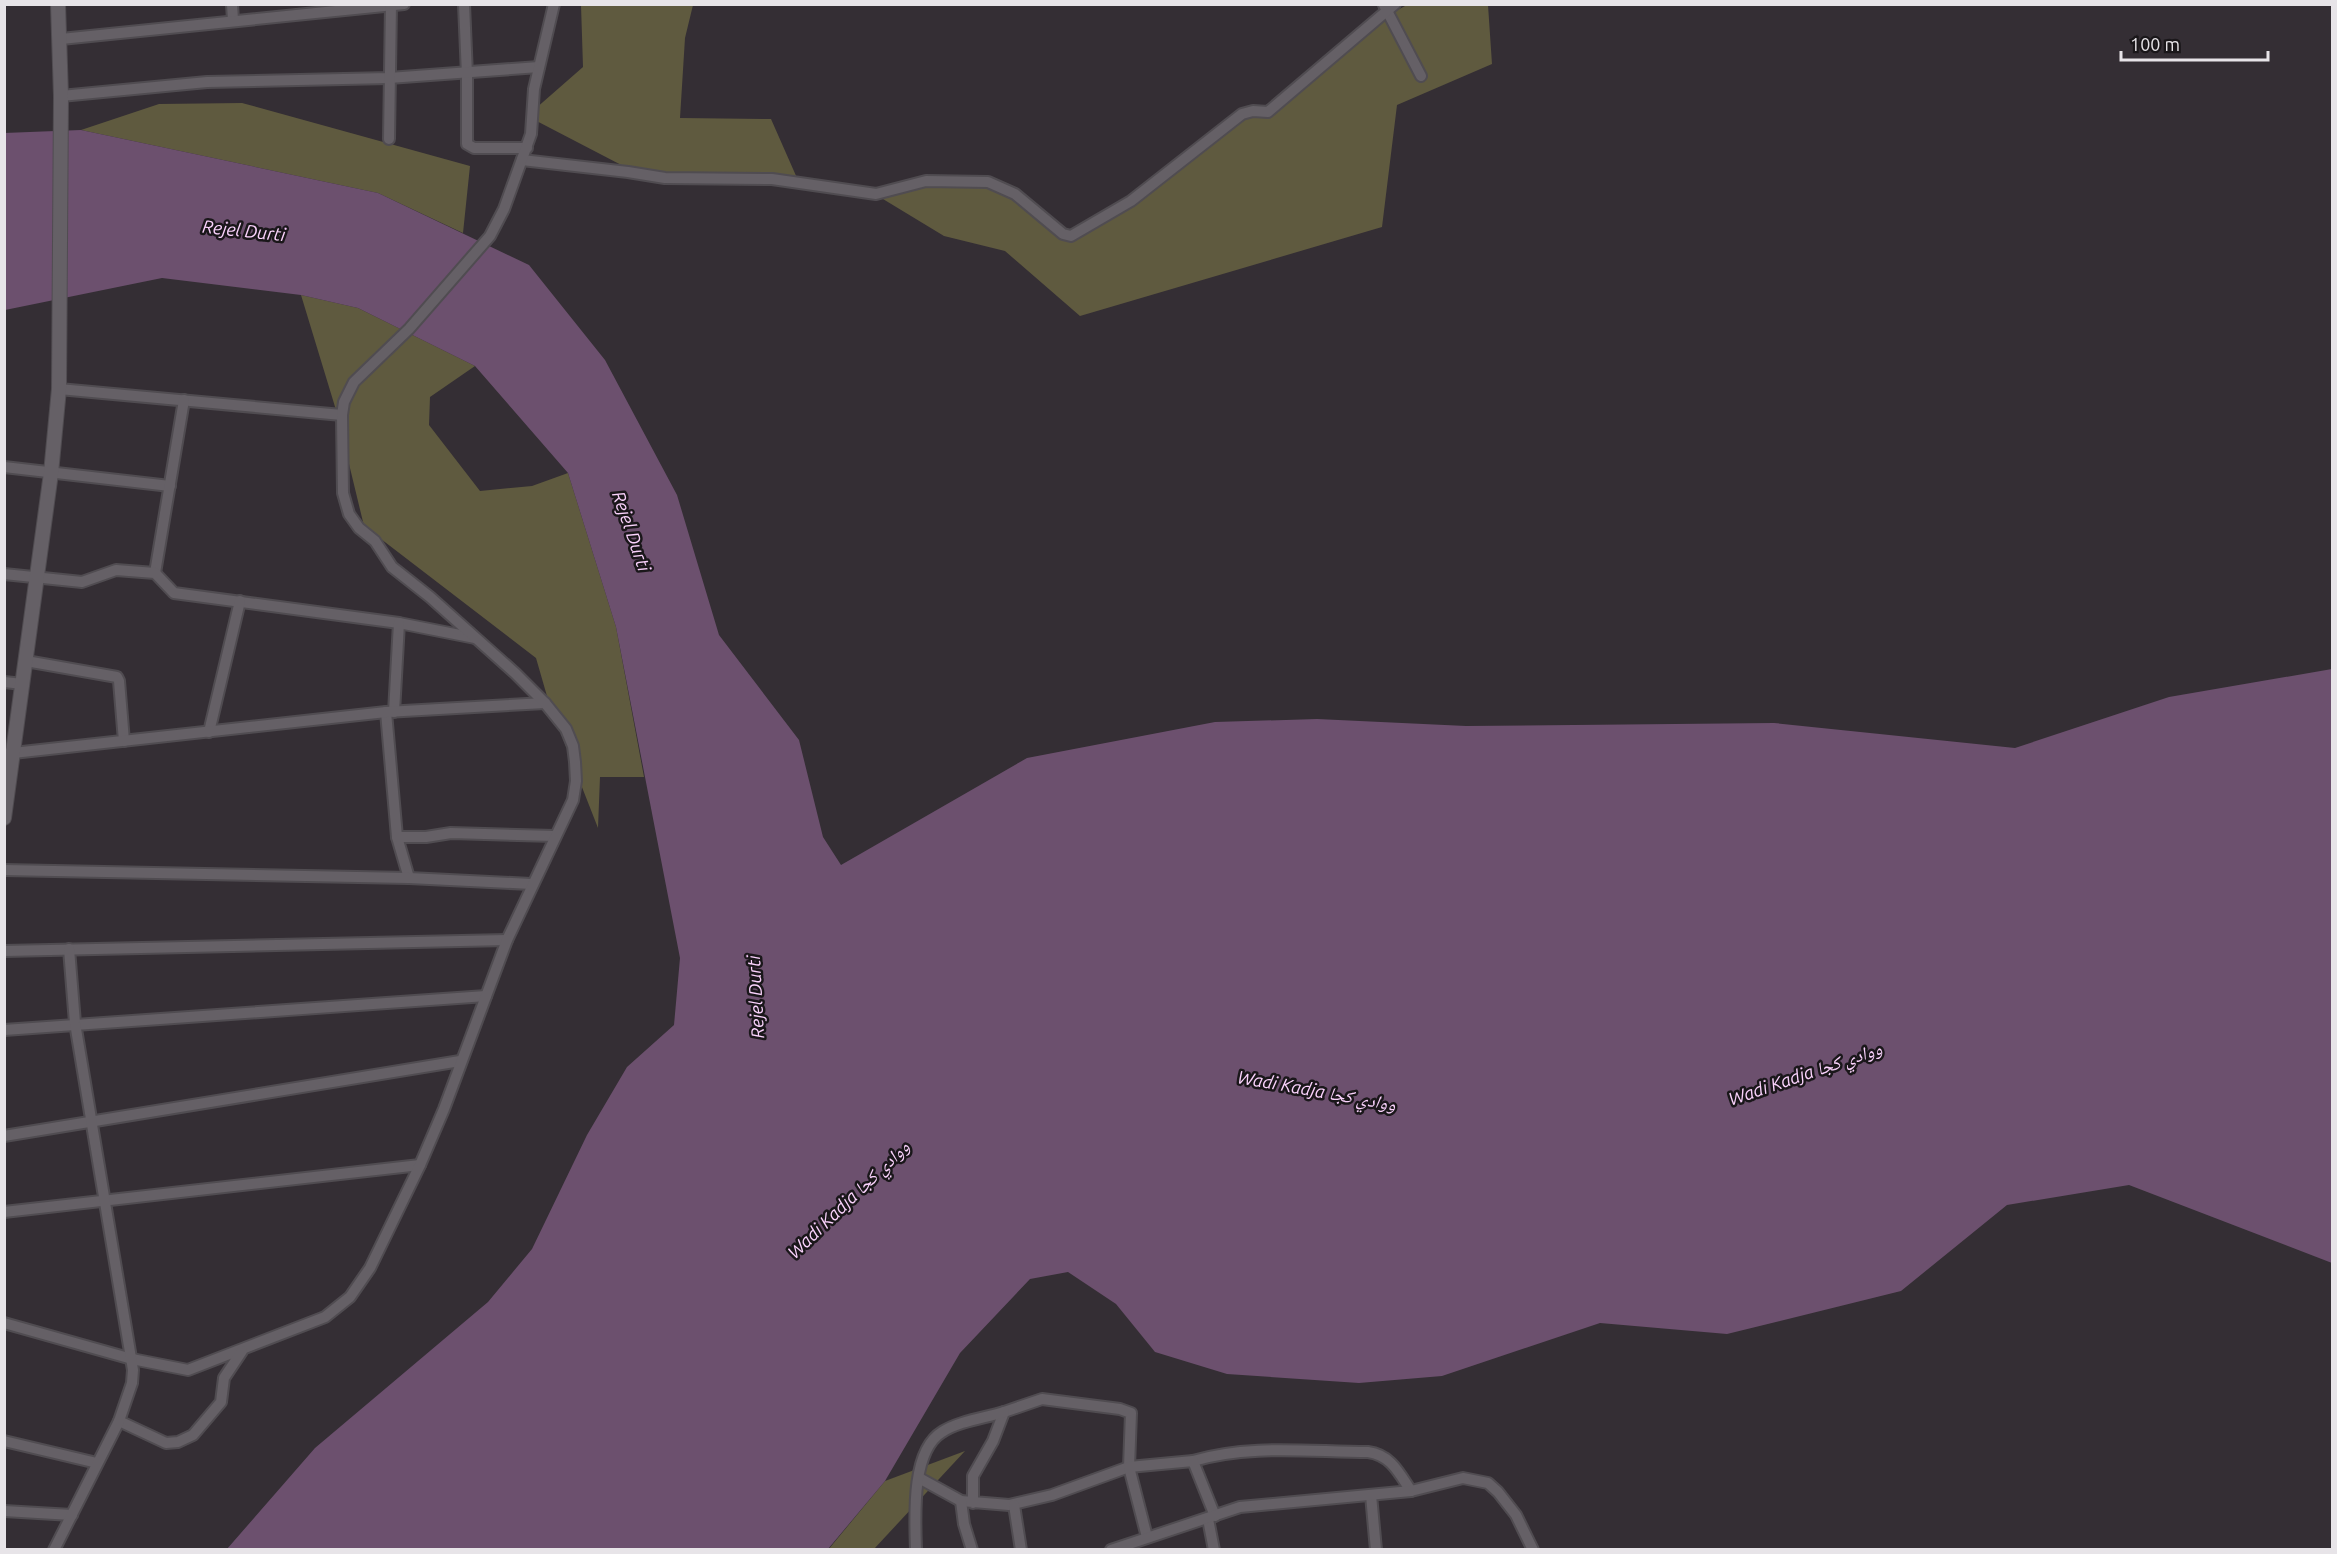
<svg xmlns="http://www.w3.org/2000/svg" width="2337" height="1554" viewBox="0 0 2337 1554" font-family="Ubuntu,'Noto Naskh Arabic',sans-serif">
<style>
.green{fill:#5f5a3f}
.water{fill:#6c506e}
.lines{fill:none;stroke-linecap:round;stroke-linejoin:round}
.minor-casing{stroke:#504c51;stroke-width:14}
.tertiary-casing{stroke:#504c51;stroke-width:16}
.minor{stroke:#656066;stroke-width:10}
.tertiary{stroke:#656066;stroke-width:14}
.labels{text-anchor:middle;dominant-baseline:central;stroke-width:5;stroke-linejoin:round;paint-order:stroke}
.water-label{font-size:18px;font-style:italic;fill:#fbd3fd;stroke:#1a171a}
</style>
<rect width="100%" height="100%" fill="#342e34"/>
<g class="green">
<polygon points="581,5 693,5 685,38 680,118 771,119 797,178 673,175 627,168 527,116 583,67"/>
<polygon points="1407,5 1488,5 1492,64 1397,105 1382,227 1080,316 1005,251 944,236 878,196 926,184 988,184 1015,196 1071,237 1243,116 1268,113 1386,16"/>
<polygon points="242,103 470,166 463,233 378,193 81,130 159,104"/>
<polygon points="301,295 358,308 475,366 430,397 429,425 480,491 532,486 568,473 616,627 644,777 600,777 598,828 549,703 536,658 364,526 336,410"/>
<polygon points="965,1451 874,1549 828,1550 885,1481"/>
</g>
<polygon class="water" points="81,130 378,193 529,265 605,360 677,495 719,635 799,740 823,837 841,865 1027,758 1215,722 1317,719 1466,726 1774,723 2015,748 2169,697 2332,669 2332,1263 2129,1185 2007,1205 1901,1291 1727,1334 1600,1323 1442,1376 1359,1383 1227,1374 1155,1352 1116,1304 1068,1272 1030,1279 960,1353 885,1481 828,1549 227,1549 315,1448 488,1302 532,1249 587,1135 627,1067 674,1025 680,958 616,627 568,473 475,366 358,308 301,295 162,278 5,310 4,133"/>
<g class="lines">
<g class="minor-casing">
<g id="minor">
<polyline points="232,4 233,20"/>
<polyline points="464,4 467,75 467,144 474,148 527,148"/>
<polyline points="1384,5 1421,76"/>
<polyline points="61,39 404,4"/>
<polyline points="61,96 207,82 389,78 539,67"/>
<polyline points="389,139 391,4"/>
<polyline points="522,160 628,172 665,178 772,179 876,194 926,181 988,182 1015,194 1063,234 1071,236 1131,201 1242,114 1253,111 1268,112 1395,4"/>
<polyline points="59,389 342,415"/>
<polyline points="4,467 170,486"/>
<polyline points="155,573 184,400"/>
<polyline points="4,574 82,582 116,570 155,573 174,593 399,623 475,638"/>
<polyline points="26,661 117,677 119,681 124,741"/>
<polyline points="4,682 23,684"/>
<polyline points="386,712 397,837 409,878"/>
<polyline points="394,712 399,623"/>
<polyline points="209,732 240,601"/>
<polyline points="4,754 386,712 545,703"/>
<polyline points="397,837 426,837 451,833 555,836"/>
<polyline points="4,870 409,878 531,884"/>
<polyline points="4,951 507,940"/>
<polyline points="4,1030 486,996"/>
<polyline points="4,1136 460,1061"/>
<polyline points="4,1212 420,1165"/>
<polyline points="4,1323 132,1359 188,1370 325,1317 350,1297 370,1268 420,1165 444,1109 507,940 573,800 576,781 575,762 573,746 566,729 545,703 515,673 430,597 392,567 375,541 359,528 349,514 343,493 342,415 344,402 354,382 409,329 490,236 504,209 531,134 534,89 554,4"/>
<polyline points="119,1421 166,1443 178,1442 193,1435 221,1402 224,1378 242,1351"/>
<polyline points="4,1441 97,1463"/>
<path d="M1193 1461C1249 1444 1310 1452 1368 1452 1391 1455 1399 1473 1411 1491"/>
<polyline points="919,1478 961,1501 1009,1505 1052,1495 1129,1467 1131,1413 1120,1409 1042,1399 1004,1412 993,1441 973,1476 973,1503"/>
<polyline points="1371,1495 1376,1550"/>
<polyline points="961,1501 964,1524 972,1550"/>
<polyline points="1014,1505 1021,1550"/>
<polyline points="4,1511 72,1515"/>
<polyline points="1208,1519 1214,1550"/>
<polyline points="1147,1537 1129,1467 1193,1461 1215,1516"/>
<polyline points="54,1550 119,1421 132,1383 133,1370 75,1023 69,949"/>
<path d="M916 1550C915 1517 911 1451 942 1432 959 1421 985 1418 1004 1412"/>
<polyline points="1111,1550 1240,1507 1411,1491 1463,1478 1488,1483 1498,1492 1516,1515 1533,1550"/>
</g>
</g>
<g class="tertiary-casing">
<polyline id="tertiary" points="4,818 51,473 59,389 61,96 58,4"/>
</g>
<use href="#minor" class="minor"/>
<use href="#tertiary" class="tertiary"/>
</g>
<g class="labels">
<g class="water-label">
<text transform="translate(244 230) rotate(6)">Rejel Durti</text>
<text transform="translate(632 531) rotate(71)">Rejel Durti</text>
<text transform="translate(755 997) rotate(-93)">Rejel Durti</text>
<text transform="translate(1805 1073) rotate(-19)">Wadi Kadja ووادي كجا</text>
<text transform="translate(1317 1090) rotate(10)">Wadi Kadja ووادي كجا</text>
<text transform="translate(848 1199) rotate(-44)">Wadi Kadja ووادي كجا</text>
</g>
</g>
<rect width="2337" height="1554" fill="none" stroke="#e7e4e8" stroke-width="12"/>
<path d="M2121 51v9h147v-9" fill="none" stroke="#e7e4e8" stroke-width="3"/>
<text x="2130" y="51" font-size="18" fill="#e7e4e8" stroke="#1a171a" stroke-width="4.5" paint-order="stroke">100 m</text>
</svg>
